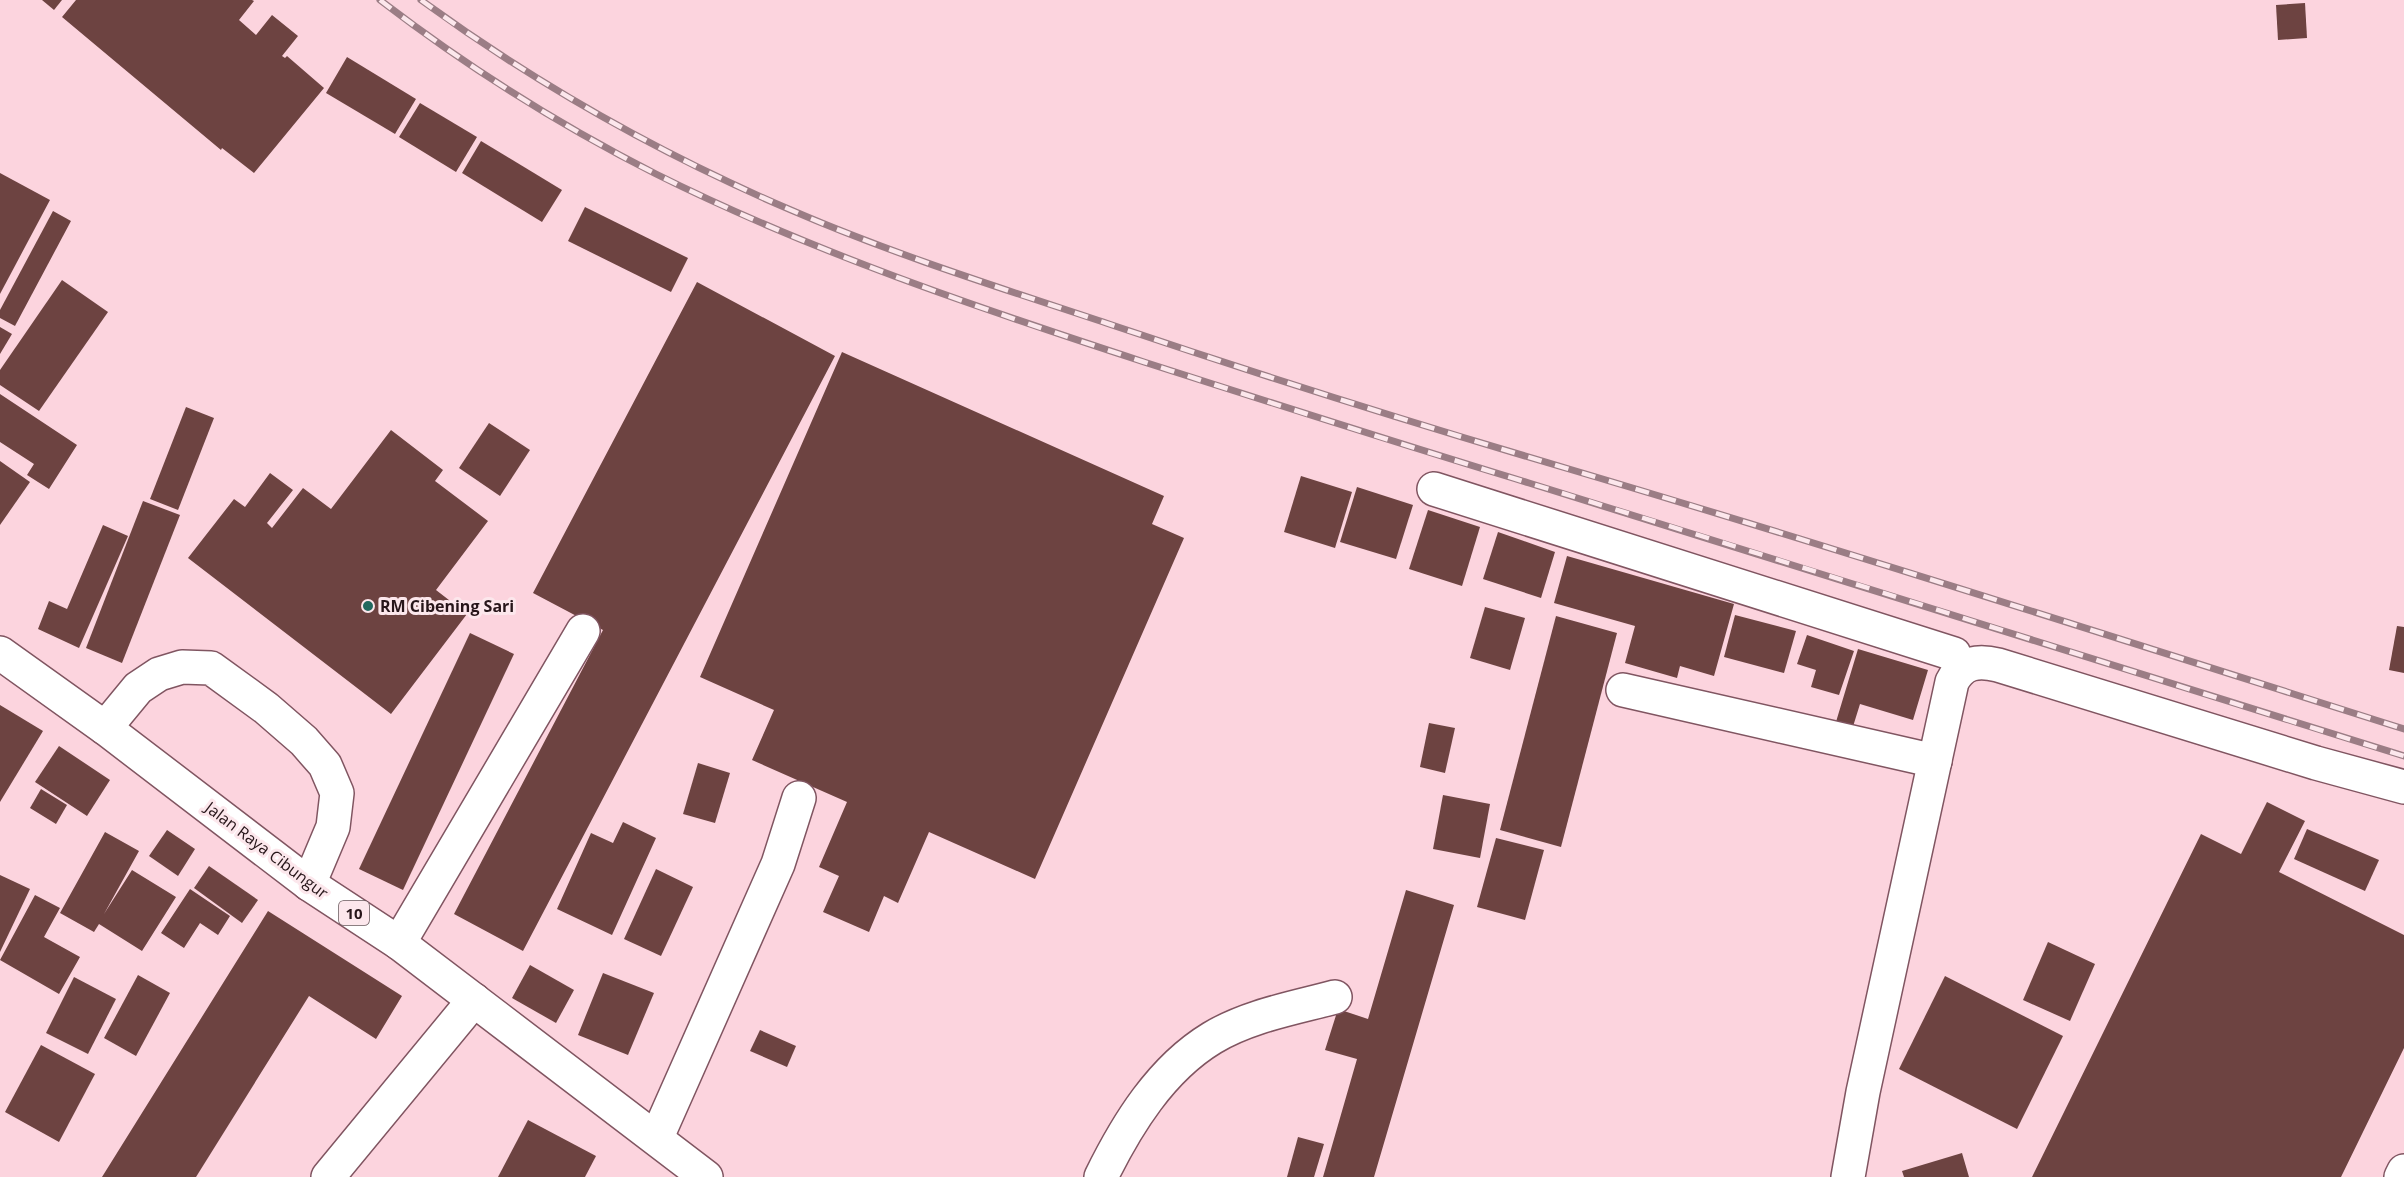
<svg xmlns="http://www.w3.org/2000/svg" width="2404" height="1177" viewBox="0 0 2404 1177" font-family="'Open Sans',sans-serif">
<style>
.building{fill:#6d4341}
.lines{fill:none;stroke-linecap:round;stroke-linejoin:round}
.minor-casing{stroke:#805561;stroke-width:36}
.highway-casing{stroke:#805561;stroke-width:36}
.minor{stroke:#fff;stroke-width:33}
.highway{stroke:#fff;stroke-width:33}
.rail-casing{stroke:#9b7d85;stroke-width:7}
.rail{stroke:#fce7ec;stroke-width:4.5;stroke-dasharray:14;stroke-linecap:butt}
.poi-dot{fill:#21695f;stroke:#fce7ec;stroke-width:2}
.labels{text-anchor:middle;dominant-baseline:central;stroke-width:6;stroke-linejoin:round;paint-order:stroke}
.shield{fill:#fce7ec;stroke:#675559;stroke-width:1.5}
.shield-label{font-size:15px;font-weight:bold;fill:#27161a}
.poi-label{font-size:16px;font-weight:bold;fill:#27161a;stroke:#fce7ec;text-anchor:start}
.street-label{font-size:16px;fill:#27161a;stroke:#fce7ec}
</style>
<rect width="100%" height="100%" fill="#fcd4de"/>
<g class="building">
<polygon points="42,0 62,0 54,10"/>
<polygon points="76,0 252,0 254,1 239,20 256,35 272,15 298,36 282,56 285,58 287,56 324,88 254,173 222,148 221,150 62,17"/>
<polygon points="2305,3 2307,38 2278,40 2276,5"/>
<polygon points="347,57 416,99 395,134 326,93"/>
<polygon points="420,103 477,137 456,172 399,137"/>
<polygon points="481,141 562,190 542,222 462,173"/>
<polygon points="0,173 50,200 0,294"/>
<polygon points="585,207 688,258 671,292 568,241"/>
<polygon points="53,211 71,221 15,326 0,318 0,310"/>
<polygon points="62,280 108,312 39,411 0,385 0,370"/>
<polygon points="697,282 835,356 523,951 454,914 603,630 533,593"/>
<polygon points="0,327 12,334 0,354"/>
<polygon points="842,352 1164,496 1152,524 1184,538 1035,879 929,832 898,903 884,896 869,932 823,912 839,876 819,867 847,802 752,760 774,710 700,677"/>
<polygon points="0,394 77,445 49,489 27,475 34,464 0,442"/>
<polygon points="186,407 214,418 178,510 150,499"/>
<polygon points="489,423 530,450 500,496 459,468"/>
<polygon points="391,430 443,470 435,481 488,521 436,590 467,614 391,714 188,558 234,499 245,507 270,473 293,490 267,523 272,528 303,488 331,509"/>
<polygon points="0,461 30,482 0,525"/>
<polygon points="1301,476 1352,492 1335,548 1284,532"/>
<polygon points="1357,487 1413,505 1396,559 1340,542"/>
<polygon points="143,501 180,515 122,663 86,648"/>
<polygon points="1428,510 1480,527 1462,586 1409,569"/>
<polygon points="103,525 128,536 79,648 38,629 49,601 67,609"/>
<polygon points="1498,532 1555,552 1541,598 1483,579"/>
<polygon points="1567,556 1734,604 1714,676 1680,666 1677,678 1625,663 1635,626 1554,603"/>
<polygon points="1485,607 1525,618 1510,670 1470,658"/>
<polygon points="1735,615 1796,631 1784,673 1724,657"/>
<polygon points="1556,616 1617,633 1561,847 1500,830"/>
<polygon points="2397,626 2404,627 2404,673 2389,670"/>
<polygon points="470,633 514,654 403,890 359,869"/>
<polygon points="1807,635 1854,651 1839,695 1811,687 1816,670 1797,664"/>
<polygon points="1858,649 1928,670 1913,720 1860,704 1846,749 1829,745"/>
<polygon points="0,705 43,731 0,802"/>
<polygon points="1429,723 1455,728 1445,773 1420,767"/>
<polygon points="59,746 110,780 87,816 35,782"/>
<polygon points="698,763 730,773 715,823 683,814"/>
<polygon points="41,789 67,805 56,824 30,808"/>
<polygon points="1443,795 1490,804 1480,858 1433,849"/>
<polygon points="2267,802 2305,821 2279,872 2404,935 2404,1048 2341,1177 2032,1177 2201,834 2241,854"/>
<polygon points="623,822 656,838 612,935 557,909 591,833 613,843"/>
<polygon points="2307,829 2379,860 2365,891 2294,859"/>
<polygon points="167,830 195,849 178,876 149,856"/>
<polygon points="105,832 139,851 104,914 132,870 176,897 142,951 99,924 94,932 60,913"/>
<polygon points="1496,838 1544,850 1525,920 1477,907"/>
<polygon points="209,866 258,900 242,923 194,888"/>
<polygon points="656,869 693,887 661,956 624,939"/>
<polygon points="0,875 30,889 0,952"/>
<polygon points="190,889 230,916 218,935 200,923 184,948 161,933"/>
<polygon points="1406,890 1454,905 1374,1177 1323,1177 1357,1059 1325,1050 1338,1009 1368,1019"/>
<polygon points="35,895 60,908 44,937 80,957 59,994 0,960"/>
<polygon points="268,911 402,996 376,1039 309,996 196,1177 102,1177"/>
<polygon points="2048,942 2095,964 2070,1021 2023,1000"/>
<polygon points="530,965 574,990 556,1023 512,998"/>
<polygon points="603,973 654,993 628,1055 578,1035"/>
<polygon points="138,975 170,993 136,1056 104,1038"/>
<polygon points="1945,976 2063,1036 2017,1129 1899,1069"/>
<polygon points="74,977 116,999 88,1054 46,1033"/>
<polygon points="760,1030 796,1046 787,1067 750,1051"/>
<polygon points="41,1045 95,1074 59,1142 5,1112"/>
<polygon points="528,1120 596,1156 585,1177 498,1177"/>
<polygon points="1298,1137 1324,1144 1314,1177 1287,1177"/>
<polygon points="1962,1153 1969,1177 1904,1177 1902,1171"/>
</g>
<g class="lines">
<g class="minor-casing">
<g id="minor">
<polyline points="1434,489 1954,654 1960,670"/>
<polyline points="1623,690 1935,761"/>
<polyline points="105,728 138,688 159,674 182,667 211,668 266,708 304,741 325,765 337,793 333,827 309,884"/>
<polyline points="399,943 583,631"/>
<polyline points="657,1137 778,864 799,798"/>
<polyline points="328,1177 474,1000"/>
<path d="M1101 1177C1127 1124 1161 1069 1212 1038 1248 1016 1294 1008 1335 997"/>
<path d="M1848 1177 1863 1092 1952 682C1962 662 1978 660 1998 665L2316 763 2404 787"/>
<polyline points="2401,1177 2404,1171"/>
</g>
</g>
<g class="highway-casing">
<polyline id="highway" points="0,653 105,728 309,884 399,943 706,1177"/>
</g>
<use href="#minor" class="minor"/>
<use href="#highway" class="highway"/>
<g class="rail-casing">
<g id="rail">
<path d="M380 0C466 66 559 125 656 174 812 252 979 308 1144 362 1272 403 1400 444 1529 483 1822 572 2112 666 2404 756"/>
<path d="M421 0C535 83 660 154 791 210 895 255 1004 289 1112 325 1263 376 1416 424 1569 469 1849 552 2126 641 2404 729"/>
</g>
</g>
<use href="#rail" class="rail"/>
</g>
<circle class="poi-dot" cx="368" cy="606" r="6"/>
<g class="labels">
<rect class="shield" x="339" y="901" width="30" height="24" rx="4.5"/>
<g class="shield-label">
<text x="354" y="913">10</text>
</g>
<g class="poi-label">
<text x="380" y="606">RM Cibening Sari</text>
</g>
<g class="street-label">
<text transform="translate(267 850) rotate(37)">Jalan Raya Cibungur</text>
</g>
</g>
</svg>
